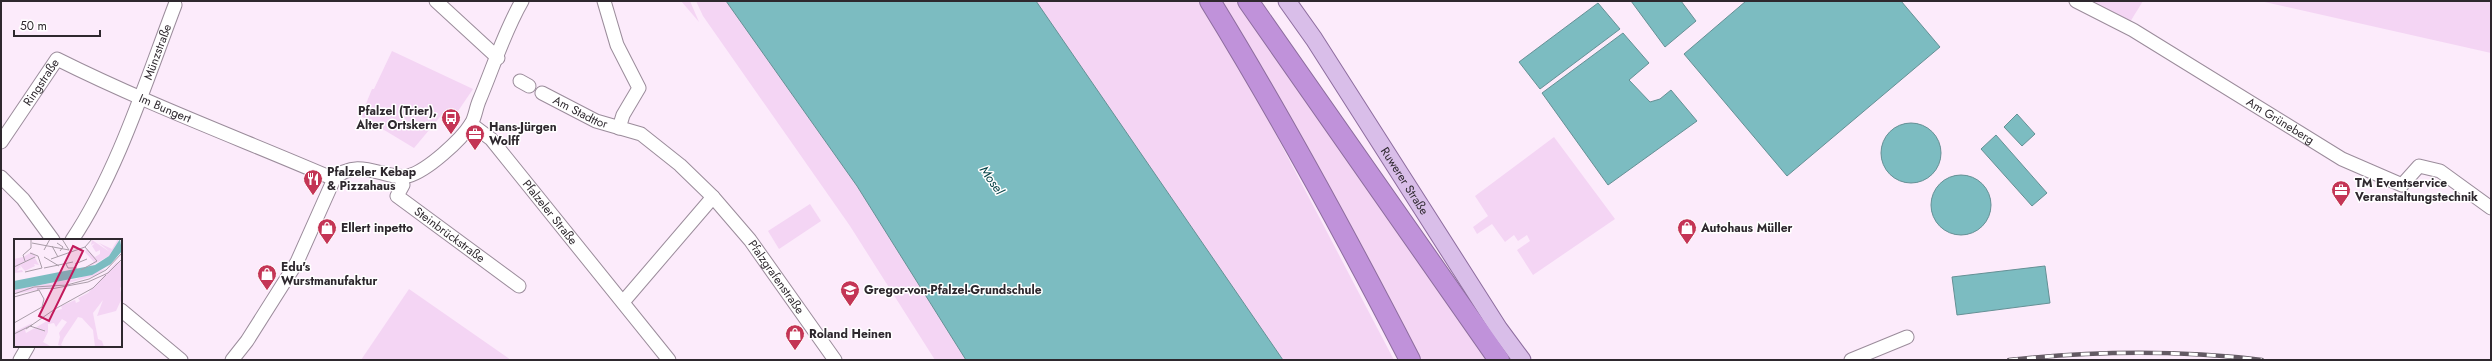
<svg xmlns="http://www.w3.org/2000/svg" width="2492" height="361" viewBox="0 0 2492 361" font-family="Jost,sans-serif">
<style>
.green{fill:#f4d5f4}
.water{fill:#7cbcc1;stroke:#659095}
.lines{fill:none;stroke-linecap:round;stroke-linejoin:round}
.minor-casing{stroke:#9b8c9b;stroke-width:15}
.major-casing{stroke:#8d6d9e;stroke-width:19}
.highway-casing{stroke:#8d6d9e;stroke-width:22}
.minor{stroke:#fff;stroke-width:13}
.major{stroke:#d9bee9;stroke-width:17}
.highway{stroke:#c092da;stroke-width:20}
.rail-casing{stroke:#635a63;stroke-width:4.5}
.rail{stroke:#fff;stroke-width:3;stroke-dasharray:9;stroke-linecap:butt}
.labels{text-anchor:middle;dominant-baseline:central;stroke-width:3;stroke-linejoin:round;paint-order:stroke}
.street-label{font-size:12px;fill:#2e282e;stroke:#fff}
.poi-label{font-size:12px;font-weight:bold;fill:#2e282e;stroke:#fff;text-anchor:start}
.water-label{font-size:13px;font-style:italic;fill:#003f43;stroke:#fff}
.inset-road{fill:none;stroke:#aa9da9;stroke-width:1}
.view{fill:#c2185b;fill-opacity:0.15;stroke:#c2185b;stroke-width:2}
.inset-edge{fill:none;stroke:#2e282e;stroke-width:2}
</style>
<rect width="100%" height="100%" fill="#fcebfb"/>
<g class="green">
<polygon points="681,1 690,1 699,22"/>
<polygon points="696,1 726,1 857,186 966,360 935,360 850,226 703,16"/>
<polygon points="1036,1 1201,1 1239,64 1394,360 1283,360"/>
<polygon points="1219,1 1238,1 1488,360 1420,360"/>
<polygon points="2085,1 2143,1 2130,22"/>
<polygon points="2260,1 2491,1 2491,53"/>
<polygon points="392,51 473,89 454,117 445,111 414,148 361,116 372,89 374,89"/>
<polygon points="1554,137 1615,219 1533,275 1517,250 1530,241 1527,235 1518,241 1514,235 1505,242 1492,224 1477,234 1473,227 1488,216 1475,196"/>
<polygon points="810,204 821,221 779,249 768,231"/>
<polygon points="409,289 511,360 361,360"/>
</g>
<g class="water">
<polygon points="726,1 1036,1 1283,360 966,360 857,186"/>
<polygon points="1631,1 1681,1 1696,21 1665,47"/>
<polygon points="1746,1 1901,1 1940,47 1787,176 1684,54"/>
<polygon points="1598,3 1620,29 1540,89 1519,62"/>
<polygon points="1623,33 1649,63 1629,80 1650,102 1660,99 1671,90 1697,121 1608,185 1542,93"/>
<polygon points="2017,114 2035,134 2022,146 2004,127"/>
<circle cx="1911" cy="153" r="30"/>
<polygon points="1996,135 2047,193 2032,206 1981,149"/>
<circle cx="1961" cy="205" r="30"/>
<polygon points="2045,266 2050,303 1957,315 1952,277"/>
</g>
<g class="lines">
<g class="minor-casing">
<g id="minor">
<polyline points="436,1 498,58"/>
<polyline points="604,1 617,45 639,88 623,115 619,128"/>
<path id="s1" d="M2076 1 2133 30 2342 159 2402 185 2419 166 2440 171 2491 208"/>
<polyline points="520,81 529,86"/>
<path id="s2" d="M542 93 596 121 641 134 680 165 713 197 623 302"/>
<path id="s3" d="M471 124 491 139 669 360"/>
<path id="s4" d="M1 142 57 59C147 104 241 139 334 179"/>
<polyline points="1,177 23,199 53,240"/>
<path id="s5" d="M401 177 403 185 397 196 519 286"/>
<path id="s6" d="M713 197 750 240 835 360"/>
<path id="s7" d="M72 240C117 173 146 81 175 5"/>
<polyline points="121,310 181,360"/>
<polyline points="20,360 28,346"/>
<path d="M232 360 247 341 297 262 334 179C358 155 386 181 408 176 427 171 461 140 471 124 475 118 476 108 479 101 493 68 504 32 522 1"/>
<polyline points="1851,360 1907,337"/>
</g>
</g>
<g class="major-casing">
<g id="major">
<path id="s8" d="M1287 1 1314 39 1499 329 1522 360"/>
</g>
</g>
<g class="highway-casing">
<g id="highway">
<path d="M1210 1C1282 118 1347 238 1410 360"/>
<polyline points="1248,1 1499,360"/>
</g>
</g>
<use href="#minor" class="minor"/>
<use href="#major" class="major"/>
<use href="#highway" class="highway"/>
<g class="rail-casing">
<path id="rail" d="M2009 360C2093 351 2178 350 2262 360"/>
</g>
<use href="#rail" class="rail"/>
</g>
<defs>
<g id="bus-pin" transform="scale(1)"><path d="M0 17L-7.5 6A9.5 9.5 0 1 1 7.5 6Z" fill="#c43555" stroke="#fff"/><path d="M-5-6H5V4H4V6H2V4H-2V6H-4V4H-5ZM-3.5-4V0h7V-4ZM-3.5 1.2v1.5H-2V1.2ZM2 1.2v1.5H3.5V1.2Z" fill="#fff"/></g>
<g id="office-pin" transform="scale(1)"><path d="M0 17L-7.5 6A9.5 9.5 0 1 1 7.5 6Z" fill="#c43555" stroke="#fff"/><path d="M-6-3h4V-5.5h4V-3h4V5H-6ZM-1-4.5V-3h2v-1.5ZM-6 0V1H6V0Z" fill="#fff"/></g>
<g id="restaurant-pin" transform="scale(1)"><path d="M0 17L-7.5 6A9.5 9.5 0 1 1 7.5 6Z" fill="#c43555" stroke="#fff"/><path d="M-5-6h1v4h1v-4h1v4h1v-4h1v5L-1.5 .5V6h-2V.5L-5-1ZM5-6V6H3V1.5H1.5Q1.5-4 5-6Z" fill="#fff"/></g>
<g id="shop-pin" transform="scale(1)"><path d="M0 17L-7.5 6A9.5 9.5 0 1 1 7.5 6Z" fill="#c43555" stroke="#fff"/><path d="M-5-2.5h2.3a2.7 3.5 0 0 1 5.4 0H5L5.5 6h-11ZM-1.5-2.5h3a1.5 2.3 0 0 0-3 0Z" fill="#fff"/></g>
<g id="school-pin" transform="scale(1)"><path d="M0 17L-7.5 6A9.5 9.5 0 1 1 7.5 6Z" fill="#c43555" stroke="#fff"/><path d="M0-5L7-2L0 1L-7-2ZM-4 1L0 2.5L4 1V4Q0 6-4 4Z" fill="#fff"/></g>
</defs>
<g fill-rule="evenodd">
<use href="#bus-pin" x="451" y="118"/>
<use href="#office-pin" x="475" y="134"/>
<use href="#restaurant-pin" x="313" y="179"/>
<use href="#office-pin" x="2341" y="190"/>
<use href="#shop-pin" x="327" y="228"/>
<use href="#shop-pin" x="1687" y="228"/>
<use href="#shop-pin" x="267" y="274"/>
<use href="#school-pin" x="850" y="290"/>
<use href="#shop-pin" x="795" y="334"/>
</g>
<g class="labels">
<g class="street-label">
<text stroke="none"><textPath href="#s7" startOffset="207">Münzstraße</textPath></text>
<text stroke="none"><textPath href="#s4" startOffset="72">Ringstraße</textPath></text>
<text stroke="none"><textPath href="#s2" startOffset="43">Am Stadttor</textPath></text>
<text stroke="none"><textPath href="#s4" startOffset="219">Im Bungert</textPath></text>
<text stroke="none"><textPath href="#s1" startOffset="237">Am Grüneberg</textPath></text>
<text stroke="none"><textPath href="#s8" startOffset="215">Ruwerer Straße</textPath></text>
<text stroke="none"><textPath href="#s3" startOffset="119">Pfalzeler Straße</textPath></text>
<text stroke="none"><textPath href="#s5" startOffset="86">Steinbrückstraße</textPath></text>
<text stroke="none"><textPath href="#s6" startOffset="102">Pfalzgrafenstraße</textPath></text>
</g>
<g class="poi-label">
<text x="437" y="111" text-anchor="end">Pfalzel (Trier),<tspan x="437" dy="14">Alter Ortskern</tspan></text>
<text x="489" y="127">Hans-Jürgen<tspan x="489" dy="14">Wolff</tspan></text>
<text x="327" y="172">Pfalzeler Kebap<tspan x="327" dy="14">&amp; Pizzahaus</tspan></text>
<text x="2355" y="183">TM Eventservice<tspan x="2355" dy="14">Veranstaltungstechnik</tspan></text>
<text x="341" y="228">Ellert inpetto</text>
<text x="1701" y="228">Autohaus Müller</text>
<text x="281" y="267">Edu's<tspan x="281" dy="14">Wurstmanufaktur</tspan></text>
<text x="864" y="290">Gregor-von-Pfalzel-Grundschule</text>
<text x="809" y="334">Roland Heinen</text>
</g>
<g class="water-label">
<text transform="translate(992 180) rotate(55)">Mosel</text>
</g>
</g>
<g transform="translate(14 239)">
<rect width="108" height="108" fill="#fcebfb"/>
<path d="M104 0 105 4 95 17 71 30 80 23 71 13 73 10 81 18 86 15V11L82 13 78 7 81 4 77 6 78 1 96 13 85 4 98 10ZM18 13 23 18 21 19 25 26 20 25 21 27 11 32 6 26 7 30 6 28 3 32 8 31 9 33 0 34V20L9 18ZM108 17 102 24 108 22V47L106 49 108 59 102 72 83 77 89 61 79 74 84 100 88 102 90 108H81L79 91 68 79 64 78 50 99 47 106 50 108 44 106 46 98 45 94 53 83 48 80 42 88 40 84 34 85V93L29 103 38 108H0V93L18 84 11 91 12 94 33 82 40 74 39 72 48 70 47 67 61 61 62 64 66 62 64 59 74 54ZM91 30 83 36 36 49 0 55V51L7 49 62 40Z" fill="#f4d5f4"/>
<path d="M106 0 108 12 97 25 78 36 0 51V42L81 26 95 17Z" fill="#7cbcc1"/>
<path class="inset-road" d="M48 0 55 11M18 4 55 11M43 4 49 8 46 12M38 7 44 18M30 11 36 0M16 14 24 17 28 29M30 18 45 27M37 20 71 8 78 0M11 22 9 16 17 9V0M52 25 54 29H63M61 25 73 20M0 28 21 18M30 29 59 23M67 31 83 22 71 8M11 33 28 29M23 50 40 49M37 50 74 43 94 34 108 20M0 55 20 48 53 46 75 40 92 31 108 14M0 58 25 51M0 84 28 68 30 60 25 51M16 87 31 92M12 90 41 70 79 49 92 36M0 95 18 86"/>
<path class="view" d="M59 7 69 12 35 82 25 77Z"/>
<rect width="108" height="108" class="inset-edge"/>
</g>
<rect width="2492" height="361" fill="none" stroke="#2e282e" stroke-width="4"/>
<path d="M14 30v6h86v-6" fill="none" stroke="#2e282e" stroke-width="2"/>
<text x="20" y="30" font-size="12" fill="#2e282e" stroke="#ffffff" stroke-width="3" paint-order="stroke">50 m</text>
</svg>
